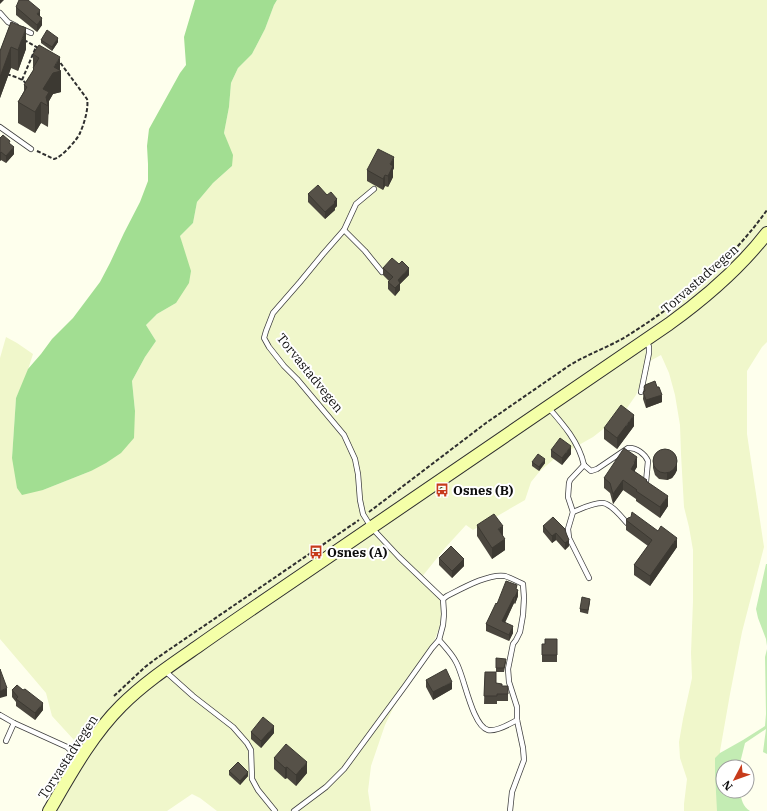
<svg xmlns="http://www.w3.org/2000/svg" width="767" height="811" viewBox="0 0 767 811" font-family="'IBM Plex Serif',serif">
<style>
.farmland{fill:#f0f7cb}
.green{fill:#c3ecb3}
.forest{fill:#a2de92}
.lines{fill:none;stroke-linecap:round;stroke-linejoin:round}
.service-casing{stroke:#404040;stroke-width:6}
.secondary-casing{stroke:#2f2f2f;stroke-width:14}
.path{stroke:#2f2f2f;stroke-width:2;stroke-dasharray:4 2;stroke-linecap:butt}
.service{stroke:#fff;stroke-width:4.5}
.secondary{stroke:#f4ffa8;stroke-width:12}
.wall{fill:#4a463e}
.shaded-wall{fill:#3c3932}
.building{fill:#565148;stroke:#3c3932}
.labels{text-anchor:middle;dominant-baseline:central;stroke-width:4;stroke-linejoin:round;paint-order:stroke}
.street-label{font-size:13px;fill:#0d0d0d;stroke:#fff}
.poi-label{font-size:13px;font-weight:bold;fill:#0d0d0d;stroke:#fff;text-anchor:start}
</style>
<rect width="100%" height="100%" fill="#feffed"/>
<polygon class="farmland" points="277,0 767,0 767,342 762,347 747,371 747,434 764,547 742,632 730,694 720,751 720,811 684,811 684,804 687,779 680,758 679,742 683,719 692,678 691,653 693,601 693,550 689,527 684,507 681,454 680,425 675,395 669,373 661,355 650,361 636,395 627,408 611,423 593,437 554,459 540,471 531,482 525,500 473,530 466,525 445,548 421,578 438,594 441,601 441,623 433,644 407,679 385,725 371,766 368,791 371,811 217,811 200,798 192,794 167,811 52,811 67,794 85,752 52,716 46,693 0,639 0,358 6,337 17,343 33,354 25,379 16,398 12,458 43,490 91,471 135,411 132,381 145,357 156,341 146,325 157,314 176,303 183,248 180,236 193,223 197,202 213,183 232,166 232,155 224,133 229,107 231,83 238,68 252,54 265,29 274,5"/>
<g class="green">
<polygon points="766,564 767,564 767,646 766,639 758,618 756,609"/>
<path d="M767 649V754L763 752 766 729 745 743 739 767H723V791H740C741 799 743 807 750 811H717L715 773V758L720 753 743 740 765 726 766 714 765 657Z"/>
</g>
<polygon class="forest" points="195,0 277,0 274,5 265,29 252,54 238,68 231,83 229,107 224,133 233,155 232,166 213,183 197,202 193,223 180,236 191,271 189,283 176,303 157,314 146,325 156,341 145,357 132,381 135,411 134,438 121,453 106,463 91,471 43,490 22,495 17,488 12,458 16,398 28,369 34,362 41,354 52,339 73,318 100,282 110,263 124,233 140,202 148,181 148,164 147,146 149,129 180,73 186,65 184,37"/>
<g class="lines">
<g class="service-casing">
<g id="service">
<polyline points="0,13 8,22 16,26"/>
<polyline points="22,29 31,33"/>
<polyline points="0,127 31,149"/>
<polyline points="344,230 365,251 382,272"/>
<polyline points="641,392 649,353 649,347 646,340"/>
<path d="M548 407C563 424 579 442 584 465"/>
<polyline points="584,465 570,480 569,483 568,497 573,512 568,529 569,538 589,578"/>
<path d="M584 465 591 471 597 469 628 448C636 447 645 454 648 461L646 482"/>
<path d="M573 512C581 509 594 502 603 503 612 504 622 518 628 524"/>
<path d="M443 599 447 596C461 589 489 573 505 576 511 578 517 581 523 584L524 598 523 615 520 632 516 640 513 644 508 669 509 682 517 707V720L523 748 524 760 512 792 510 811"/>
<path d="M439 640C445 647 452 654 456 662 464 675 472 726 488 730 496 732 510 724 517 720"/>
<polyline points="165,671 193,696 233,727 247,743 251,750 252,779 258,790 275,811"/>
<polyline points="0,715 14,723 67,747 79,758"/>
<polyline points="6,741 14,723"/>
<polyline points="294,811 326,787 344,769 405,686 432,648 439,640 443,625 444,614 443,599 399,557 371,527 363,514 360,500 358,474 355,459 344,435 297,379 284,366 269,347 264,338 266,331 273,313 300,282 323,254 344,230 356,204 374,189"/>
</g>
</g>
<g class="secondary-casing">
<path id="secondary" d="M49 811C70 775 91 736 121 706 144 683 171 665 197 647 235 620 274 594 312 568 431 486 550 405 669 324 705 298 740 268 767 233"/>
</g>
<g class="path">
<polyline points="24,40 40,49"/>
<path d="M7 74C14 77 23 78 27 85"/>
<polyline points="22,80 36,47"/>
<path d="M37 151 54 159C62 157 77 140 80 133 84 124 89 108 87 99L59 61"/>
<path d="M369 512 486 423 570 365C588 354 609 347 627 336 681 302 730 262 767 210"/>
<polyline points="114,696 145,667 157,658 359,520"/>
</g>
<use href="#service" class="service"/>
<use href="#secondary" class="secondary"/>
</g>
<g class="wall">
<polygon points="16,7 42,25 37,32 16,15"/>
<polygon points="11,22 26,49 18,71 11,68 0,98 0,51"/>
<polygon points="41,40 58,42 52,51 41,43"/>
<polygon points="33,54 60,70 61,92 53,94 49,101 48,127 41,123 35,133 18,123 18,102 24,91 24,85 33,71"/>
<polygon points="0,138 10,144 14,154 6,163 1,160 0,161"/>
<polygon points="394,168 393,170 393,177 388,187 385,186 383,190 367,181 367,170"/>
<polygon points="308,194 327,195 337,206 335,208 335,210 325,219 308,202"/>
<polygon points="383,268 409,275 400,284 400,290 395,296 388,289 388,282 389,281 383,275"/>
<polygon points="644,387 657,387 662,402 646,408 643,399"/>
<polygon points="634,426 617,449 604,439 604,428"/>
<polygon points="551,450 571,454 562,465 551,457"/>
<polygon points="653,460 677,470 675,474 672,478 667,480 659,479 655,475 653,468"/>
<polygon points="532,462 545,463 539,471 532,466"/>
<polygon points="637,467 635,470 635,472 647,481 668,506 660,518 636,501 636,499 623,490 613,504 610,493 604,488 604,478"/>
<polygon points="626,520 658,531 677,547 650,586 634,575 634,565 648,546 626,530"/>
<polygon points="477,525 503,535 505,550 492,559 477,536"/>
<polygon points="543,526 566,533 569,546 565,550 556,540 552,543 543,532"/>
<polygon points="439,558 464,566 452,578 439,565"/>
<polygon points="517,589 518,596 515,604 514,603 505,623 513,633 509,641 486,631 486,624 497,604"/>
<polygon points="590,602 588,614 580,612 580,609"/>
<polygon points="557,639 557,662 542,662 542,644 545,644"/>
<polygon points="496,658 506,662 504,672 496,672"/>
<polygon points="485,672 496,683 502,686 508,686 508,701 497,701 497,704 484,704"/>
<polygon points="426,680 452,689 433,700 426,687"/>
<polygon points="12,690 43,710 35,720 16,706 16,702 12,697"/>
<polygon points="251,732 274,733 261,748 251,739"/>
<polygon points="274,758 307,773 296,786 287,778 285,779 274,769"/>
<polygon points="229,771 248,776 240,785 229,775"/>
</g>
<g class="shaded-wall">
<polygon points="0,0 4,0 0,4"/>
<polygon points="40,10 40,18 37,14"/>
<polygon points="42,18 42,25 37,32 37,25"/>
<polygon points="26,28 26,49 18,71 18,50"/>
<polygon points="58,38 58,42 52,51 52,47"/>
<polygon points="11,47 11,68 0,98 0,77"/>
<polygon points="60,57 60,71 61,71 61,92 53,94 49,101 49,113 48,115 48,106 43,89 54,67"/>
<polygon points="41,102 41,123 35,133 35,112"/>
<polygon points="14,147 14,154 6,163 6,156"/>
<polygon points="1,152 1,160 0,161 0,153"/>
<polygon points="394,157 394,168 393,170 393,177 388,187 388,176 390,164"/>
<polygon points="385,175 385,186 383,190 383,179"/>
<polygon points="337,199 337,206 335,208 335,210 325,219 325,212"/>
<polygon points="409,268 409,275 400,284 400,290 395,296 395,288 398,280"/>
<polygon points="662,395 662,402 646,408 646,400"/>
<polygon points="634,415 634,426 617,449 617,438"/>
<polygon points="571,446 571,454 562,465 562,458"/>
<polygon points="637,457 637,467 635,470 635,473 631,469 634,462"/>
<polygon points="545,459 545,463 539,471 539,467"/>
<polygon points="677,460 677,470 675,474 672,478 667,480 667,473"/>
<polygon points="623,480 623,490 613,504 613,494"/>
<polygon points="668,496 668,506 660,518 660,507"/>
<polygon points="503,526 503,537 498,529"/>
<polygon points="556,533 556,540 552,543 552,536"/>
<polygon points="677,538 677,547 650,586 650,576"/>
<polygon points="505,539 505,550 492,559 492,548"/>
<polygon points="569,540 569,546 565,550 565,543"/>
<polygon points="464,559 464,566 452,578 452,571"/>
<polygon points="518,590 518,596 515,604 515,597"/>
<polygon points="514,597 514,603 502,628 502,621"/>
<polygon points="513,626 513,633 509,641 509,635"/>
<polygon points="452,682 452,689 433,700 433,692"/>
<polygon points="7,688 7,696 0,698 0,691"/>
<polygon points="43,703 43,710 35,720 35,713"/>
<polygon points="274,726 274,733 261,748 261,741"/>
<polygon points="307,762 307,773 296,786 296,775"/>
<polygon points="287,767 287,778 285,779 285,768"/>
<polygon points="248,772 248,776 240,785 240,781"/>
</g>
<g class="building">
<polygon points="19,0 28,0 40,10 37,14 42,18 37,25 16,7"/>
<polygon points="11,22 26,28 18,50 11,47 0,77 0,51"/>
<polygon points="47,30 58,38 52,47 41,40"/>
<polygon points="39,45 60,57 54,67 61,71 53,73 43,89 49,92 46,97 48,106 41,102 35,112 18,102 27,87 24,85 34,69 33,68 39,58 33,54"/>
<polygon points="3,135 10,141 9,143 14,147 6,156 1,152 0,153 0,138"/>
<polygon points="378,149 394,157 390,164 393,166 388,176 385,175 383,179 367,170"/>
<polygon points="318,185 327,195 331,192 337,199 334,202 335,203 325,212 308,194"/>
<polygon points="392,258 399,264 402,261 409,268 398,280 400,283 395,288 388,282 393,277 383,268"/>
<polygon points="655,381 657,387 659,387 662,395 646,400 643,392 645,391 644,387 645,385"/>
<polygon points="621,405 634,415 617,438 604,428"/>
<polygon points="560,438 571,446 562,458 551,450"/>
<polygon points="624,448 637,457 634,462 635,463 631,469 647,480 646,481 668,496 660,507 636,491 637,490 623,480 613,494 610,483 604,478"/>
<circle cx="665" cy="461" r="12"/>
<polygon points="538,454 545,459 539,467 532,462"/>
<polygon points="632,512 658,531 661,526 677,538 650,576 634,565 652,540 626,520 628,518 631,517"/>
<polygon points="494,514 503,526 498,529 505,539 492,548 477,525"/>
<polygon points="553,517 565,529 566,533 569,540 565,543 556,533 552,536 543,526"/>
<polygon points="451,546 464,559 452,571 439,558"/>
<polygon points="506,581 517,585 516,589 518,590 515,597 514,597 502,621 513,626 509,635 486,624 496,603 497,604"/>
<polygon points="582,597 590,599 588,610 580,609"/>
<polygon points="545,639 557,639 557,655 542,655 542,644 545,644"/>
<polygon points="496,658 506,659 504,668 496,668"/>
<polygon points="0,669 7,688 0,691"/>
<polygon points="446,669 452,682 433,692 426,680"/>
<polygon points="485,672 496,672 496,683 502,684 502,686 508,686 508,694 497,694 497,696 484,696"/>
<polygon points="17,685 23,690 25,689 43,703 35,713 16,699 18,697 12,690"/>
<polygon points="263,717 274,726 261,741 251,732"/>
<polygon points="286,744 307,762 296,775 287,767 285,768 274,758"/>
<polygon points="238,762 248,772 240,781 229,771"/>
</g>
<defs>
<g id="bus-bare" transform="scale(1.08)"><path d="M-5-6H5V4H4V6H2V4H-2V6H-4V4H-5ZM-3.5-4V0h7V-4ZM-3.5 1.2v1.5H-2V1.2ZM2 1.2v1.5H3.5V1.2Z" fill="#c73b1b" stroke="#fff" stroke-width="2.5" paint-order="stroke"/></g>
</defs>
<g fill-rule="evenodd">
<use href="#bus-bare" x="442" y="490"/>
<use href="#bus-bare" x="316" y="552"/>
</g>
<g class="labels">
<g class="street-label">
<text transform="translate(700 279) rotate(-41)">Torvastadvegen</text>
<text transform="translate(310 373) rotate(51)">Torvastadvegen</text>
<text transform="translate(68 757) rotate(-57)">Torvastadvegen</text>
</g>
<g class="poi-label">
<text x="453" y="490">Osnes (B)</text>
<text x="327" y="552">Osnes (A)</text>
</g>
</g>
<g transform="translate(735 779) rotate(229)"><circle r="19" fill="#ffffff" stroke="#9e9e9e"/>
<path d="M0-3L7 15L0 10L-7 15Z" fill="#c73b1b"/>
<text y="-6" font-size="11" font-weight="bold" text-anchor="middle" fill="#0d0d0d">N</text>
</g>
</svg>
